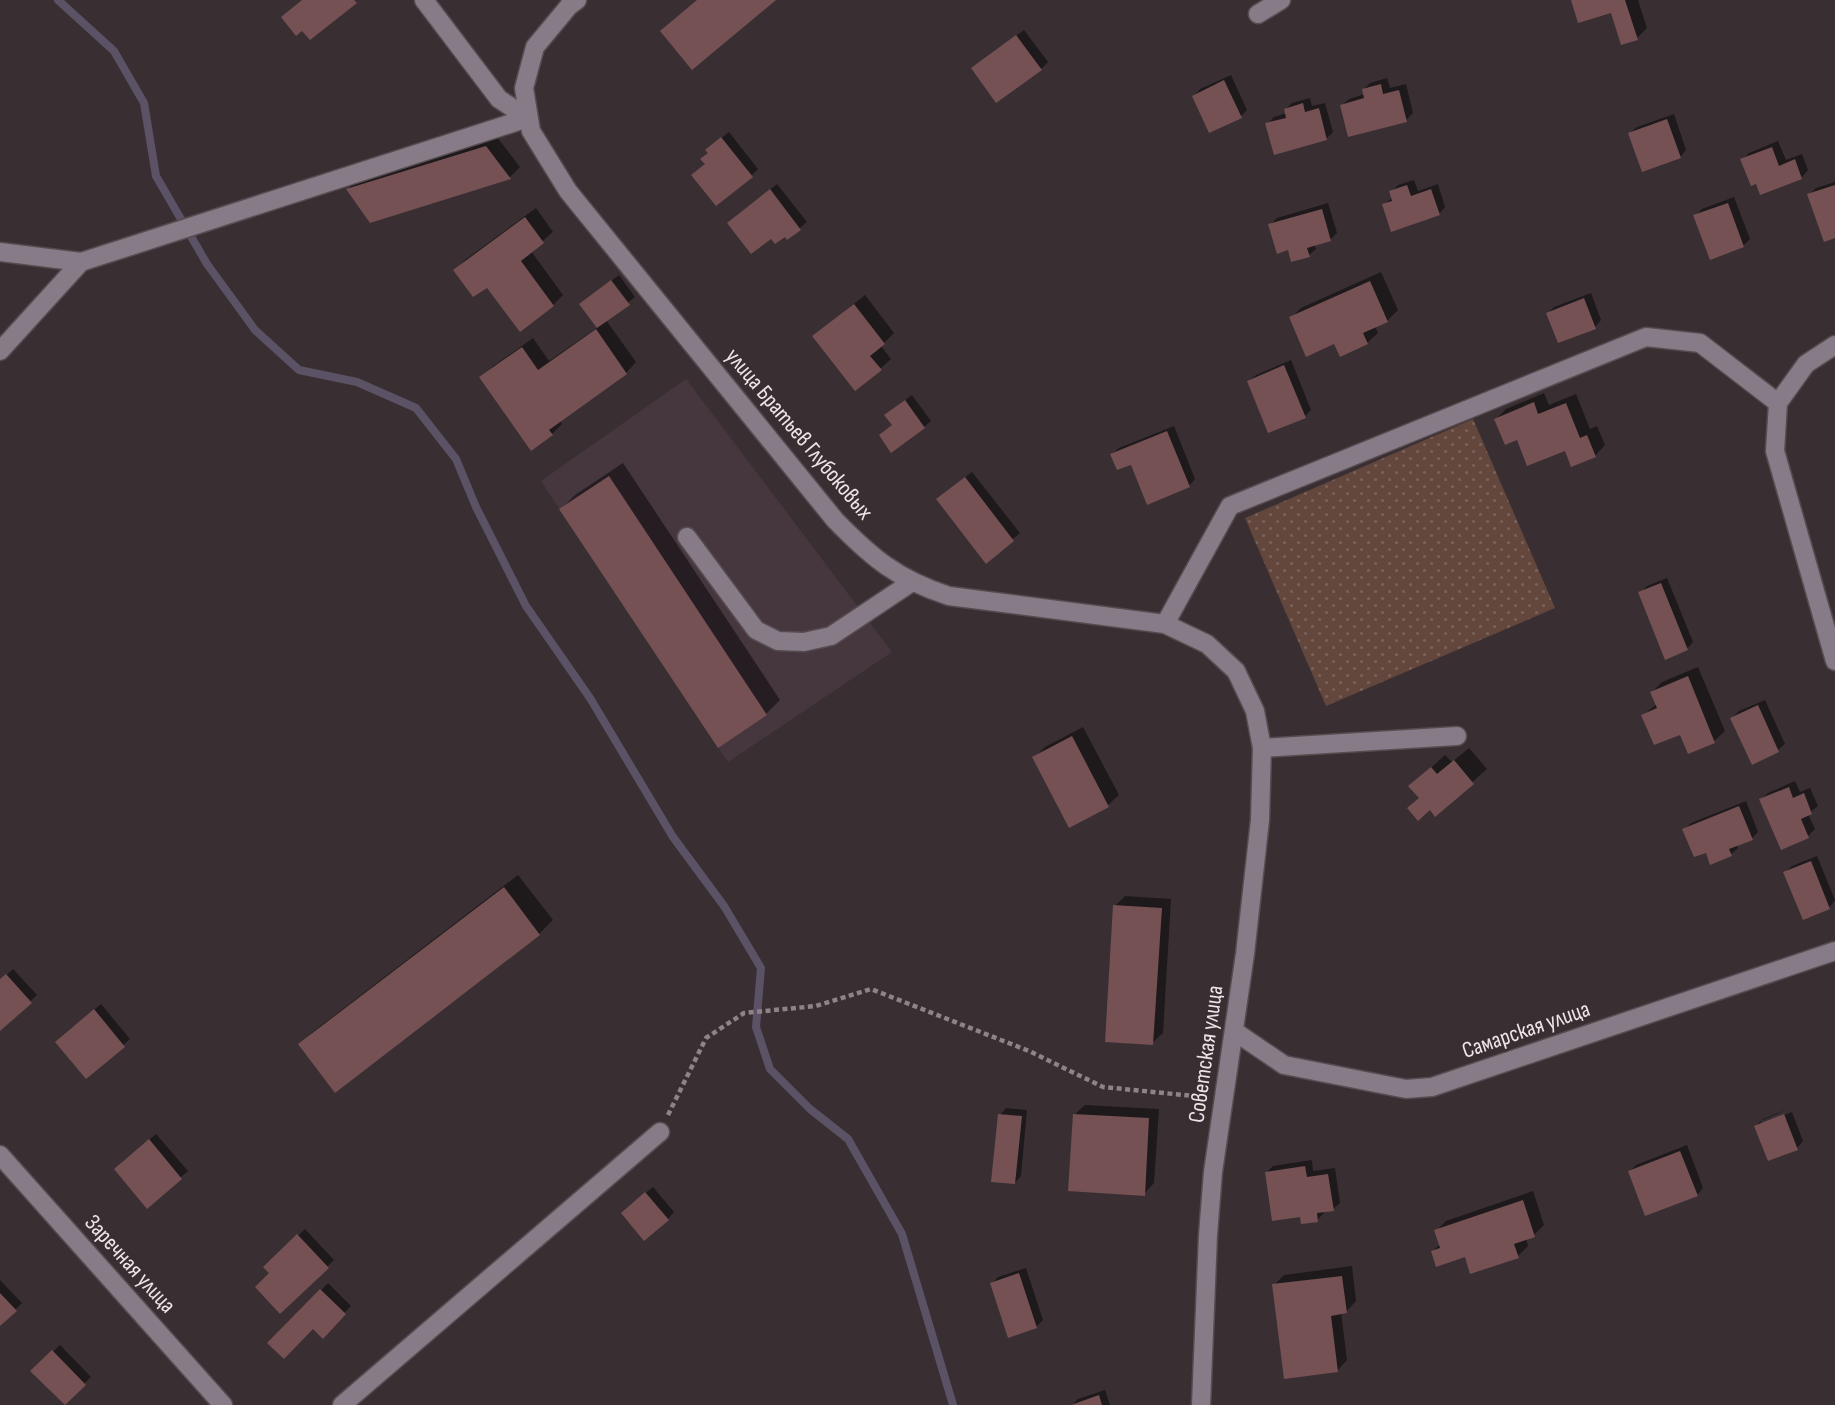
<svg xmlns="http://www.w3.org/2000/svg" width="1835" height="1405" viewBox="0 0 1835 1405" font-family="'Sofia Sans Condensed',sans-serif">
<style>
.built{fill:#46373e}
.grass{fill:url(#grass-dots)}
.shadow{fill:#0007}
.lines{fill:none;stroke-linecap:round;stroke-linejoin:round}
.stream{stroke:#5b5265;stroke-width:8}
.building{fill:#755154}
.minor-casing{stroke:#564c50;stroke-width:21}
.path{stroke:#8d8488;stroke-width:4.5;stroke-dasharray:5 3.5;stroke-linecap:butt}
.minor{stroke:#867b87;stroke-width:18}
.labels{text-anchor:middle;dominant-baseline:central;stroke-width:5;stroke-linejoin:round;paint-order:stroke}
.street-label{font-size:23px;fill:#ede6e9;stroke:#392f33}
</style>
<defs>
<pattern id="grass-dots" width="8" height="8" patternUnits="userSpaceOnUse" patternTransform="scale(1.75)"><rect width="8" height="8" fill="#63463c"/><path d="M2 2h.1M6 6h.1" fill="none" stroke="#7a6158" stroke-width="1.8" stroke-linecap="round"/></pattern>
</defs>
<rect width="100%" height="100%" fill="#392f33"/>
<polygon class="built" points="686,379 892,652 728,762 541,481"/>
<polygon class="grass" points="1473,419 1555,608 1326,706 1245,518"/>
<g class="shadow">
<polygon points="1573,0 1638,0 1647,28 1637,38 1612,10"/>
<polygon points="1024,30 1048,62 1041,69 973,68"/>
<polygon points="1231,75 1247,110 1241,116 1194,96 1200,89"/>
<polygon points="1387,78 1390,88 1406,84 1413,113 1406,120 1342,105 1349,99 1365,94 1364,89 1370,83"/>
<polygon points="1310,98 1312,106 1325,103 1333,132 1326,139 1267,124 1274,117 1287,113 1286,109 1292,103"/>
<polygon points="1674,114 1686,150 1680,157 1630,133 1637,127"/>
<polygon points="729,132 758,169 751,176 706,164 714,144"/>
<polygon points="497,137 520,167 510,177 348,189 358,179"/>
<polygon points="1778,141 1786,160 1802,154 1808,170 1802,177 1761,193 1742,160 1749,153"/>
<polygon points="1414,180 1418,191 1438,184 1445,207 1439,214 1384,205 1393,197 1391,192 1398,185"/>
<polygon points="1835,182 1835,237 1809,195 1816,188"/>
<polygon points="777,184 807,222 788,238 736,216"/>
<polygon points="1734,197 1750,239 1743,246 1695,216 1702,209"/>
<polygon points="1328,203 1337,233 1331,239 1314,244 1316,249 1309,255 1289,248 1270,225 1277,218"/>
<polygon points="536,208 553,232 531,251 563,295 553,305 487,285 455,270 465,260"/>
<polygon points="1381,272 1398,310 1387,321 1375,326 1378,333 1367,343 1335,342 1291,318 1301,308"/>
<polygon points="619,275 635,297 606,320 636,362 626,373 559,420 562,424 552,434 481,378 492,367 533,338 549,361 598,327 581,304"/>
<polygon points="1591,293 1601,320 1595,327 1548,313 1554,307"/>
<polygon points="865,295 894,333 881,346 891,359 880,369 814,336"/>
<polygon points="1291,360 1311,410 1305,416 1249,381 1256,375"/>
<polygon points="1544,393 1549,405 1576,394 1590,429 1597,426 1605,445 1595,456 1518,438 1496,419 1506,409"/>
<polygon points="912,395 931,421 924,427 894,424 893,409"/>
<polygon points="1174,426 1195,479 1189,486 1112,454 1119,448"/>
<polygon points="623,463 780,700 766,714 561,509 575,495"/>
<polygon points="972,472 1020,533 986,561 945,493"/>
<polygon points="1667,578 1693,642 1687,649 1640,593 1647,586"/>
<polygon points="1698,667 1725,731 1714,741 1689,752 1681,732 1643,715 1657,704 1652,692 1662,682"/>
<polygon points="1765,700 1785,744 1778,750 1753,762 1732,718 1739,711"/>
<polygon points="1083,727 1119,795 1108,805 1070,825 1035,757 1045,747"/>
<polygon points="1469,748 1487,769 1436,814 1411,786 1445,755 1452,762"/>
<polygon points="1795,781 1800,792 1810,788 1818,806 1808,814 1815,829 1808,836 1761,799 1768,793"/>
<polygon points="1746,801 1758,832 1752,838 1736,844 1738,848 1731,854 1707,850 1684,830 1691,823"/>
<polygon points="1817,856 1835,900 1829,908 1785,872 1792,866"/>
<polygon points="518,875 553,920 539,934 336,1090 300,1044 314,1031"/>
<polygon points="1125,896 1171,899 1163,1033 1152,1043 1115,906"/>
<polygon points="13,969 37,995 0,1029 0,981"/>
<polygon points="101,1004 130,1039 86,1077 63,1035"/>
<polygon points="1085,1105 1159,1109 1154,1183 1144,1194 1074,1115"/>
<polygon points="1006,1108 1027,1110 1021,1176 1015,1183 1000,1115"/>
<polygon points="1790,1108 1761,1121 1761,1125 1792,1112 1803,1141 1797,1148 1756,1126 1763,1119"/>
<polygon points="156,1134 188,1171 148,1206 122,1162"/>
<polygon points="1687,1145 1703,1188 1697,1195 1630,1171 1636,1165"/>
<polygon points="1312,1160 1313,1171 1335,1168 1340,1203 1333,1209 1324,1211 1324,1213 1317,1220 1302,1215 1267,1172 1273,1166"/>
<polygon points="653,1187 674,1212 668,1219 629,1206"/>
<polygon points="1533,1191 1544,1225 1534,1235 1526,1238 1528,1246 1518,1256 1433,1251 1440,1244 1436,1231 1446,1221"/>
<polygon points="305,1229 334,1260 280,1312 272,1273 265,1267"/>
<polygon points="1352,1266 1356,1301 1346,1312 1341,1312 1347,1360 1337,1371 1274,1285 1284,1275"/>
<polygon points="1026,1268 1043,1320 1036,1327 992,1284 998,1277"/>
<polygon points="0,1280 22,1303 0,1324"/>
<polygon points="328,1283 351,1306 323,1336 313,1327 270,1343"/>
<polygon points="60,1345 91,1377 64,1403 33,1371"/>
<polygon points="1105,1390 1110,1405 1072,1405 1078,1399"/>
</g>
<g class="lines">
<polyline class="stream" points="58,0 114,51 144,103 156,176 207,264 255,330 299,370 357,382 416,408 456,459 476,507 526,606 590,698 673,837 724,906 761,968 756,1027 770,1069 810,1109 848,1139 902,1234 953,1405"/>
</g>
<g class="building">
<polygon points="302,0 354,0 357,3 310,40 302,31 296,36 281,17"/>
<polygon points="697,0 776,0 692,70 660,31"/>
<polygon points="1571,0 1625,0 1638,40 1621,45 1611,13 1578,23"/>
<polygon points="1016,35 1042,70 996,103 971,68"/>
<polygon points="1224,80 1242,118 1209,133 1192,96"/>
<polygon points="1381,84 1383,94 1399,90 1407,122 1348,137 1340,105 1364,98 1362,89"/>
<polygon points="1303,103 1305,112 1319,108 1327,140 1274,155 1265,123 1286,118 1284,109"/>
<polygon points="1667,119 1681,158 1642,172 1628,133"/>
<polygon points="721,137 753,177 716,206 691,175 705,164 700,159 708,153 705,150"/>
<polygon points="486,146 511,179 370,223 346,189"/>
<polygon points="1772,147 1779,166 1795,159 1802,179 1760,195 1756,184 1751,186 1740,159"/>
<polygon points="1407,185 1411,196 1431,189 1440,215 1391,232 1382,204 1392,201 1389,191"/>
<polygon points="1835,185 1835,238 1824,242 1807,194"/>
<polygon points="770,189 801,230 787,240 785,237 775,244 771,239 751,254 727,223"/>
<polygon points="1728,203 1744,247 1710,260 1693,215"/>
<polygon points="1322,209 1331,241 1307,248 1310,257 1291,262 1288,250 1277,254 1268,224"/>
<polygon points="525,217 544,243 521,261 554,306 520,332 487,288 473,297 453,270"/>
<polygon points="611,280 630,305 597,328 579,304"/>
<polygon points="1370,281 1388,322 1363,333 1368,344 1340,357 1334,344 1306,357 1289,317"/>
<polygon points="1584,298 1596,329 1558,343 1546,313"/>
<polygon points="854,304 885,344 870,356 882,370 855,391 812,336"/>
<polygon points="596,329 627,374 549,430 553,435 531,451 479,377 522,347 538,370"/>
<polygon points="1284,365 1306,418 1268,433 1247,381"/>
<polygon points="905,400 925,428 891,453 879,435 892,425 884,415"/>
<polygon points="1534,402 1538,414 1566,403 1580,438 1587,435 1596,457 1571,467 1565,451 1527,466 1517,440 1505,445 1494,419"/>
<polygon points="1167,431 1190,487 1147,505 1131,465 1117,470 1110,454"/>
<polygon points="609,476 767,715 718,748 559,509"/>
<polygon points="965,477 1014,541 986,564 936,499"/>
<polygon points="1661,583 1688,650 1665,660 1638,592"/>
<polygon points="1688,676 1715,743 1688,754 1680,735 1654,745 1641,715 1657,708 1650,692"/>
<polygon points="1758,705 1779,752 1752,765 1730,718"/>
<polygon points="1072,736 1109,807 1069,828 1032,757"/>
<polygon points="1454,760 1474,784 1435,817 1430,810 1418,821 1407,808 1419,798 1408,786 1431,767 1437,774"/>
<polygon points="1789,787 1793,798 1804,793 1812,814 1801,819 1809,838 1781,850 1759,799"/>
<polygon points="1739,806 1753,840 1729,849 1732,856 1710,865 1706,853 1694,857 1682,829"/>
<polygon points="1811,861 1830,909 1803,920 1783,872"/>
<polygon points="504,887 540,935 335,1093 298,1044"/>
<polygon points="1113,905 1162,908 1153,1045 1105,1042"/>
<polygon points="6,974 32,1003 0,1031 0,979"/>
<polygon points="94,1009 125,1047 86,1079 55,1042"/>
<polygon points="998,1114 1022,1116 1015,1184 991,1182"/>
<polygon points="1073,1114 1149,1118 1145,1196 1068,1191"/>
<polygon points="1784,1114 1798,1150 1768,1161 1754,1126"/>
<polygon points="149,1139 182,1179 147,1209 114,1169"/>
<polygon points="1680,1151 1698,1196 1645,1216 1628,1171"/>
<polygon points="1305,1166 1307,1177 1328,1174 1334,1211 1317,1213 1318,1222 1301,1224 1300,1217 1272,1221 1265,1172"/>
<polygon points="645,1192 669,1220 644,1241 621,1213"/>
<polygon points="1523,1200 1535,1237 1514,1244 1519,1258 1470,1274 1465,1257 1436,1267 1431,1251 1440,1248 1434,1230"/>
<polygon points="297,1234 329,1268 280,1314 255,1287 269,1273 263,1267"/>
<polygon points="1019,1273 1037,1328 1008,1338 990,1283"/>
<polygon points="1342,1276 1347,1313 1331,1316 1338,1372 1284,1379 1272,1284"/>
<polygon points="320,1289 346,1314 323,1339 313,1329 284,1359 267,1343"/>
<polygon points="0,1293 17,1311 0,1326"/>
<polygon points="52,1350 86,1385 65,1405 30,1371"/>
<polygon points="1099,1395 1102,1405 1071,1405"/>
</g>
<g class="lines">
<g class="minor-casing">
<g id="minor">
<polyline points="424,0 499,99 528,118"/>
<path d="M577 0 569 6 535 47 524 88 531 131 568 191 835 520C872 558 897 579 949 596L1165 624 1207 644 1236 671 1255 711 1262 748 1260 820 1245 954 1213 1172 1208 1235 1201 1405"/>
<polyline points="1258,14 1281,0"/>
<polyline points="0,252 81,262"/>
<polyline points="1835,345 1806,364 1778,403 1775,451 1835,661"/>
<polyline points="0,351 81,262 528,118"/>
<polyline points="687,537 756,630 778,641 804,642 831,636 912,582"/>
<polyline points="1165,624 1230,506 1646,337 1700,343 1778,403"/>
<polyline points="1262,748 1457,736"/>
<polyline points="1234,1031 1284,1065 1406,1089 1432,1087 1835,951"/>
<polyline points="0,1155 223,1405"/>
<polyline points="342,1405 660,1132"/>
</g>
</g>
<polyline class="path" points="668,1115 706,1038 744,1013 816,1006 871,989 1029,1051 1103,1087 1204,1097"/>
<use href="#minor" class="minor"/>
</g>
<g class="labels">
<g class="street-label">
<text transform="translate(799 434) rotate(50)">улица Братьев Глубоковых</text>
<text transform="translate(1526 1030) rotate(-19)">Самарская улица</text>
<text transform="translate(1206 1054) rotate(-82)">Советская улица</text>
<text transform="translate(130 1264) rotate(48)">Заречная улица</text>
</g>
</g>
</svg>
